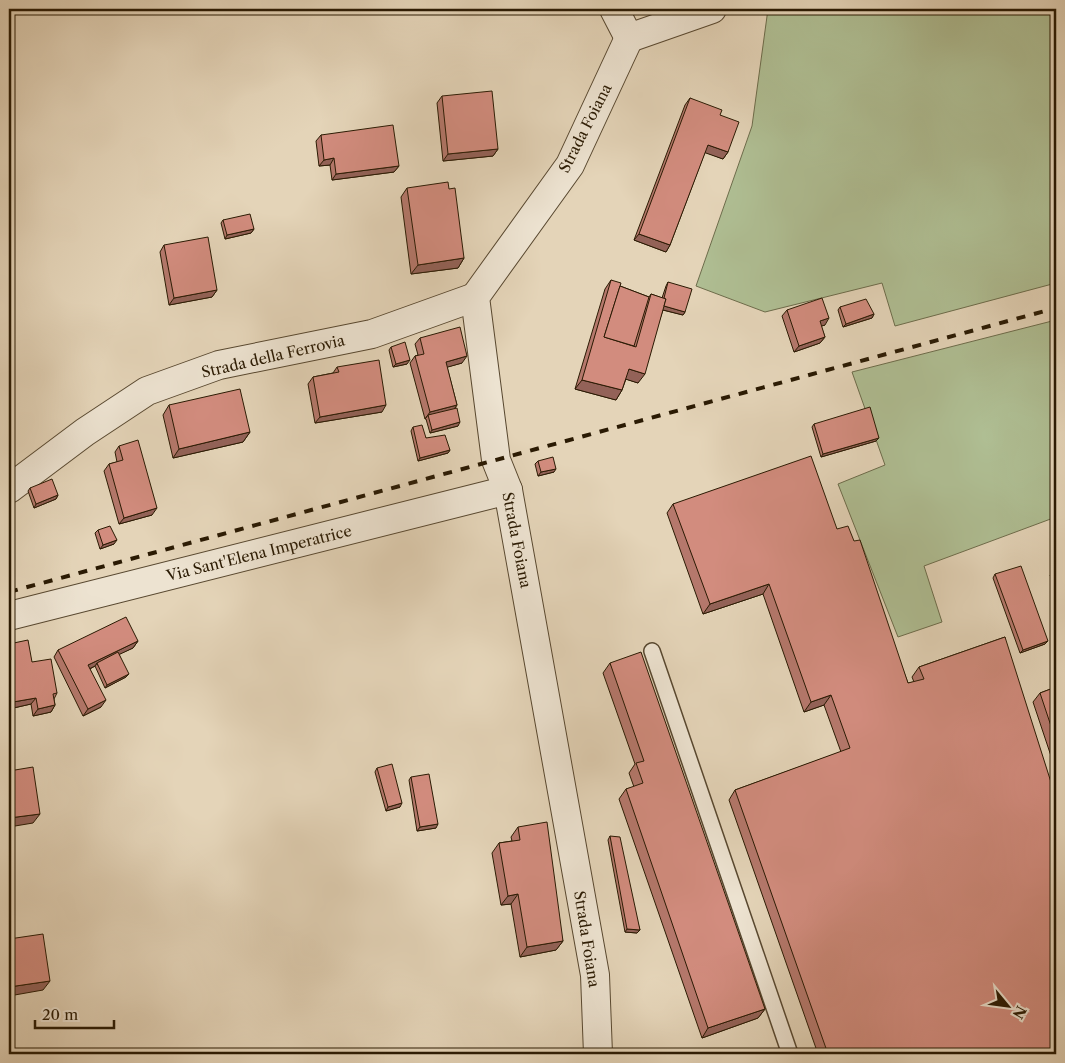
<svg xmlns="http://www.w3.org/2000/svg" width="1065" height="1063" viewBox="0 0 1065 1063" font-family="'Libre Caslon Text',serif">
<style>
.green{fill:#afbe93;stroke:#6c6c4b}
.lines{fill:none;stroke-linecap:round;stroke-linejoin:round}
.lane-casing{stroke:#584830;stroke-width:18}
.street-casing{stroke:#584830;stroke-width:30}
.lane{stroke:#ede3d1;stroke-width:15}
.street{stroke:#ede3d1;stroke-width:28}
.rail{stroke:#2a1a03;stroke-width:4;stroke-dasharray:9 9;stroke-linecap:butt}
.wall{fill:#b5786c;stroke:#2a1a03}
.shaded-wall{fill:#936258;stroke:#2a1a03}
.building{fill:#d28c7e;stroke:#2a1a03}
.labels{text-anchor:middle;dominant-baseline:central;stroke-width:4;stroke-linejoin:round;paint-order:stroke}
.street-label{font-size:15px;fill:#2a1a03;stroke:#ede3d1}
</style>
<rect width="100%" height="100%" fill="#e4d4b8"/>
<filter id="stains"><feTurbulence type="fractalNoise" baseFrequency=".004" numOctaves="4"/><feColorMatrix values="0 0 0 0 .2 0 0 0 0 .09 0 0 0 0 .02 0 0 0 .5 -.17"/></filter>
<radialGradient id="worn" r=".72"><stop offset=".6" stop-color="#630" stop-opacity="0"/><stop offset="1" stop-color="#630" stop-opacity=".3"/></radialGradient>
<g class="green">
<polygon points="768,9 1056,9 1056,283 895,326 882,283 765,312 696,286 752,126"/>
<polygon points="1056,320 1056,517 924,566 942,622 898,637 838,484 885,465 852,372"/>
</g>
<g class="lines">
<g class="lane-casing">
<polyline id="lane" points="652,651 790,1054"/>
</g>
<g class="street-casing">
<g id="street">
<polyline points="614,9 629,38"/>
<polyline points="629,38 712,9"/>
<polyline points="9,489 85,432 147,391 219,365 372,334 475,297"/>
<polyline points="9,616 508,490"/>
<polyline points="598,1054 595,975 508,490 496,460 475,297 570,165 629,38"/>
</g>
</g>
<use href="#lane" class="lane"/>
<use href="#street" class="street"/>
<polyline class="rail" points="9,592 1056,308"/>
</g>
<g class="wall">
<polygon points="442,96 498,149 493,156 443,161 437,103"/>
<polygon points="690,98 720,115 728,152 723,159 705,152 670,245 666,252 634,240 685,105"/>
<polygon points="321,135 399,166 394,172 332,180 330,165 319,166 316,141"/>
<polygon points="407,188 464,258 458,268 411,274 401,197"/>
<polygon points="223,220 254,229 251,233 225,239 221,223"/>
<polygon points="164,245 217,290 212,297 169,305 160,252"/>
<polygon points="611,280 620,286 649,297 651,294 662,298 666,286 668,282 685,312 683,315 663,310 638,383 626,379 622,390 616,400 575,389 605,289"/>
<polygon points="840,307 874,314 872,318 843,327 838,310"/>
<polygon points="787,310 825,325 821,326 825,337 820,343 794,352 782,316"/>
<polygon points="420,338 462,363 447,367 457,405 455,408 458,426 430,433 426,419 425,419 410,363 415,356 418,355 415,344"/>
<polygon points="391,347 407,364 393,367 389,350"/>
<polygon points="337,367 382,412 315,423 308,384 313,377 333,373"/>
<polygon points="169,405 250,432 243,442 173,458 163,415"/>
<polygon points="814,424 876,441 821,457 812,427"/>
<polygon points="413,427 426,438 450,450 448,453 418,461 411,431"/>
<polygon points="119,446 152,515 119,524 104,471 109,464 117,462 115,452"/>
<polygon points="538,461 554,472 538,476 535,464"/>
<polygon points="30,488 58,495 56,499 34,508 28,491"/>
<polygon points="673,504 837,529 854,541 908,683 914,682 912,677 919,667 1005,637 1056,1054 818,1054 729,800 735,790 841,752 824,705 804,712 763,594 703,614 667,513"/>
<polygon points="98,530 114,544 100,549 95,533"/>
<polygon points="1056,571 1056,591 1050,575 1053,572"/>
<polygon points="995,574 1045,644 1020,653 993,578"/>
<polygon points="138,641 133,648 119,654 126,677 105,688 95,666 90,669 101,707 83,716 54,657 58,650"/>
<polygon points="9,644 32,662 57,693 54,699 55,705 51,712 33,716 31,704 9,709"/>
<polygon points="610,663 765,1009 758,1018 702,1038 619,799 626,789 634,787 629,773 635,764 603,673"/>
<polygon points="1056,687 1056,771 1033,702 1040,693"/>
<polygon points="377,768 400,807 386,811 375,772"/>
<polygon points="411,777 436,828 417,831 409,780"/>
<polygon points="518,827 563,941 556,950 520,957 511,904 501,905 492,853 499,843 512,841 511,837"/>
<polygon points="610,836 640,930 637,933 625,932 608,840"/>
</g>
<g class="shaded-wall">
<polygon points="708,145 728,152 723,159 703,152"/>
<polygon points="498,149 493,156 443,161 448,154"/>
<polygon points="334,158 330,165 319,166 324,160"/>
<polygon points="399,166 394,172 332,180 336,174"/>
<polygon points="254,229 251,233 225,239 227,235"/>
<polygon points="639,234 670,245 666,252 634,240"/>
<polygon points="464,258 458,268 411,274 418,265"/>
<polygon points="217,290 212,297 169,305 174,298"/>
<polygon points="661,305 685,312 683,315 659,309"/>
<polygon points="874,314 872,318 843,327 846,324"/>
<polygon points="829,318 825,325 815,328 820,321"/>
<polygon points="825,337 820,343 794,352 799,346"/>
<polygon points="467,356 462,363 441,369 446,362"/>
<polygon points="410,360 407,364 393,367 396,364"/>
<polygon points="629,369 645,374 638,383 622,378"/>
<polygon points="582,380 622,390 616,400 575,389"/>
<polygon points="386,405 382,412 315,423 320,417"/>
<polygon points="457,405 452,412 428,415 425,419 430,412"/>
<polygon points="460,422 458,426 430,433 432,430"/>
<polygon points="250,432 243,442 173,458 179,449"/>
<polygon points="879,438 876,441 821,457 823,454"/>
<polygon points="450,450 448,453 418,461 420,458"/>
<polygon points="556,469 554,472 538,476 541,472"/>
<polygon points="58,495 56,499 34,508 36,504"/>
<polygon points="157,508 152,515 119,524 124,518"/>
<polygon points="117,540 114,544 100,549 103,545"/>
<polygon points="769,584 763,594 703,614 710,604"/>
<polygon points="138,641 133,648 97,665 97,663 95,666 83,672 88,665"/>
<polygon points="1048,641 1045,644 1020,653 1023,650"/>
<polygon points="129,674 126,677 105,688 107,685"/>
<polygon points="831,695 824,705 804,712 811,702"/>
<polygon points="36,698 31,704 9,709 13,702"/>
<polygon points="106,700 101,707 83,716 88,709"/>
<polygon points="55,705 51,712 33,716 38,709"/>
<polygon points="402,803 400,807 386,811 388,807"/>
<polygon points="40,814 33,823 9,827 9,818"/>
<polygon points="438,824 436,828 417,831 420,827"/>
<polygon points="518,894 511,904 501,905 508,896"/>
<polygon points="627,929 640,930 637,933 625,932"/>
<polygon points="563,941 556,950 520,957 527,947"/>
<polygon points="50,981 43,990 9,996 9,987"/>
<polygon points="765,1009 758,1018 702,1038 708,1028"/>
</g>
<g class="building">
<polygon points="492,91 498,149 448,154 442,96"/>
<polygon points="690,98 722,110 720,115 739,122 728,152 708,145 670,245 639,234"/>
<polygon points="393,125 399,166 336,174 334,158 324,160 321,135"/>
<polygon points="448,182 449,189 455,188 464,258 418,265 407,188"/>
<polygon points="250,214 254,229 227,235 223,220"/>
<polygon points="208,237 217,290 174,298 164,245"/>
<polygon points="611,280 621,283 604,337 636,347 651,294 666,299 645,374 629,369 622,390 582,380"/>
<polygon points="668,282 692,289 685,312 664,306 666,299 664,298"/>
<polygon points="620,286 649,297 634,346 604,337"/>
<polygon points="822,298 829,318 820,321 825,337 799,346 787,310"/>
<polygon points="866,299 874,314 846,324 840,307"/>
<polygon points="460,327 467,356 446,362 457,405 430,412 415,356 424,354 420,338"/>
<polygon points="405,342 410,360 396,364 391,347"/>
<polygon points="379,360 386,405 320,417 313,377 339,372 337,367"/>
<polygon points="240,389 250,432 179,449 169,405"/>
<polygon points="870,407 879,438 823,454 814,424"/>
<polygon points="457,408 460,422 432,430 428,415"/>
<polygon points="422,425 426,438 445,435 450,450 420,458 413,427"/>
<polygon points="138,440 157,508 124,518 109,464 123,460 119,446"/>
<polygon points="9,442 12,442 11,454 9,454"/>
<polygon points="811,456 837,529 848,526 854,541 860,540 908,683 924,679 919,667 1005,637 1056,798 1056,1054 828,1054 735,790 850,748 831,695 811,702 769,584 710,604 673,504"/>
<polygon points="553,457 556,469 541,472 538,461"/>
<polygon points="52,479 58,495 36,504 30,488"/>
<polygon points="110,526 117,540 103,545 98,530"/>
<polygon points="1021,566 1048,641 1023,650 995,574"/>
<polygon points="1056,571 1056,581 1053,572"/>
<polygon points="126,617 138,641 88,665 106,700 88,709 58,650"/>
<polygon points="28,640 32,662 51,659 57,693 53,694 55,705 38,709 36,698 13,702 9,680 9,644"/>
<polygon points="118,652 129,674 107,685 97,663"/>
<polygon points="641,652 765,1009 708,1028 626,789 643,783 636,763 644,761 610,663"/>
<polygon points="1056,687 1056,741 1040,693"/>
<polygon points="392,764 402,803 388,807 377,768"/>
<polygon points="33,767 40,814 9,818 9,771"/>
<polygon points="429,774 438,824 420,827 411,777"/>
<polygon points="547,822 563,941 527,947 518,894 508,896 499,843 520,840 518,827"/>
<polygon points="610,836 620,837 640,930 627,929"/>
<polygon points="43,934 50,981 9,987 9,939"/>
</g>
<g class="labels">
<g class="street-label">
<text transform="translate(585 128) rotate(-63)">Strada Foiana</text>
<text transform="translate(273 356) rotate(-13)">Strada della Ferrovia</text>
<text transform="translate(517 540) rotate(79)">Strada Foiana</text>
<text transform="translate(259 553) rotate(-14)">Via Sant'Elena Imperatrice</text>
<text transform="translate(587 939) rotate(81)">Strada Foiana</text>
</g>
</g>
<rect width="1065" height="1063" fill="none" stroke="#e4d4b8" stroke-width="30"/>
<rect x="10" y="10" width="1045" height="1043" fill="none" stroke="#2a1a03" stroke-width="2.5"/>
<rect x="15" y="15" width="1035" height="1033" fill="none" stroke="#2a1a03"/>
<g transform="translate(1008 1006) rotate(119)" stroke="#ede3d1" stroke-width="4" paint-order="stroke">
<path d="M0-4L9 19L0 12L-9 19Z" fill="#2a1a03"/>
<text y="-8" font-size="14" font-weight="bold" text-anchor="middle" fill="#2a1a03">N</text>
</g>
<path d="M35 1020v8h79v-8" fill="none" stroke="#2a1a03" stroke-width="2.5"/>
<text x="42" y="1020" font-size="15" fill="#2a1a03" stroke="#ede3d1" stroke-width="4" paint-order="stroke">20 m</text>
<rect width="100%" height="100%" filter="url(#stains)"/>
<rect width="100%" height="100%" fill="url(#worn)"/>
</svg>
